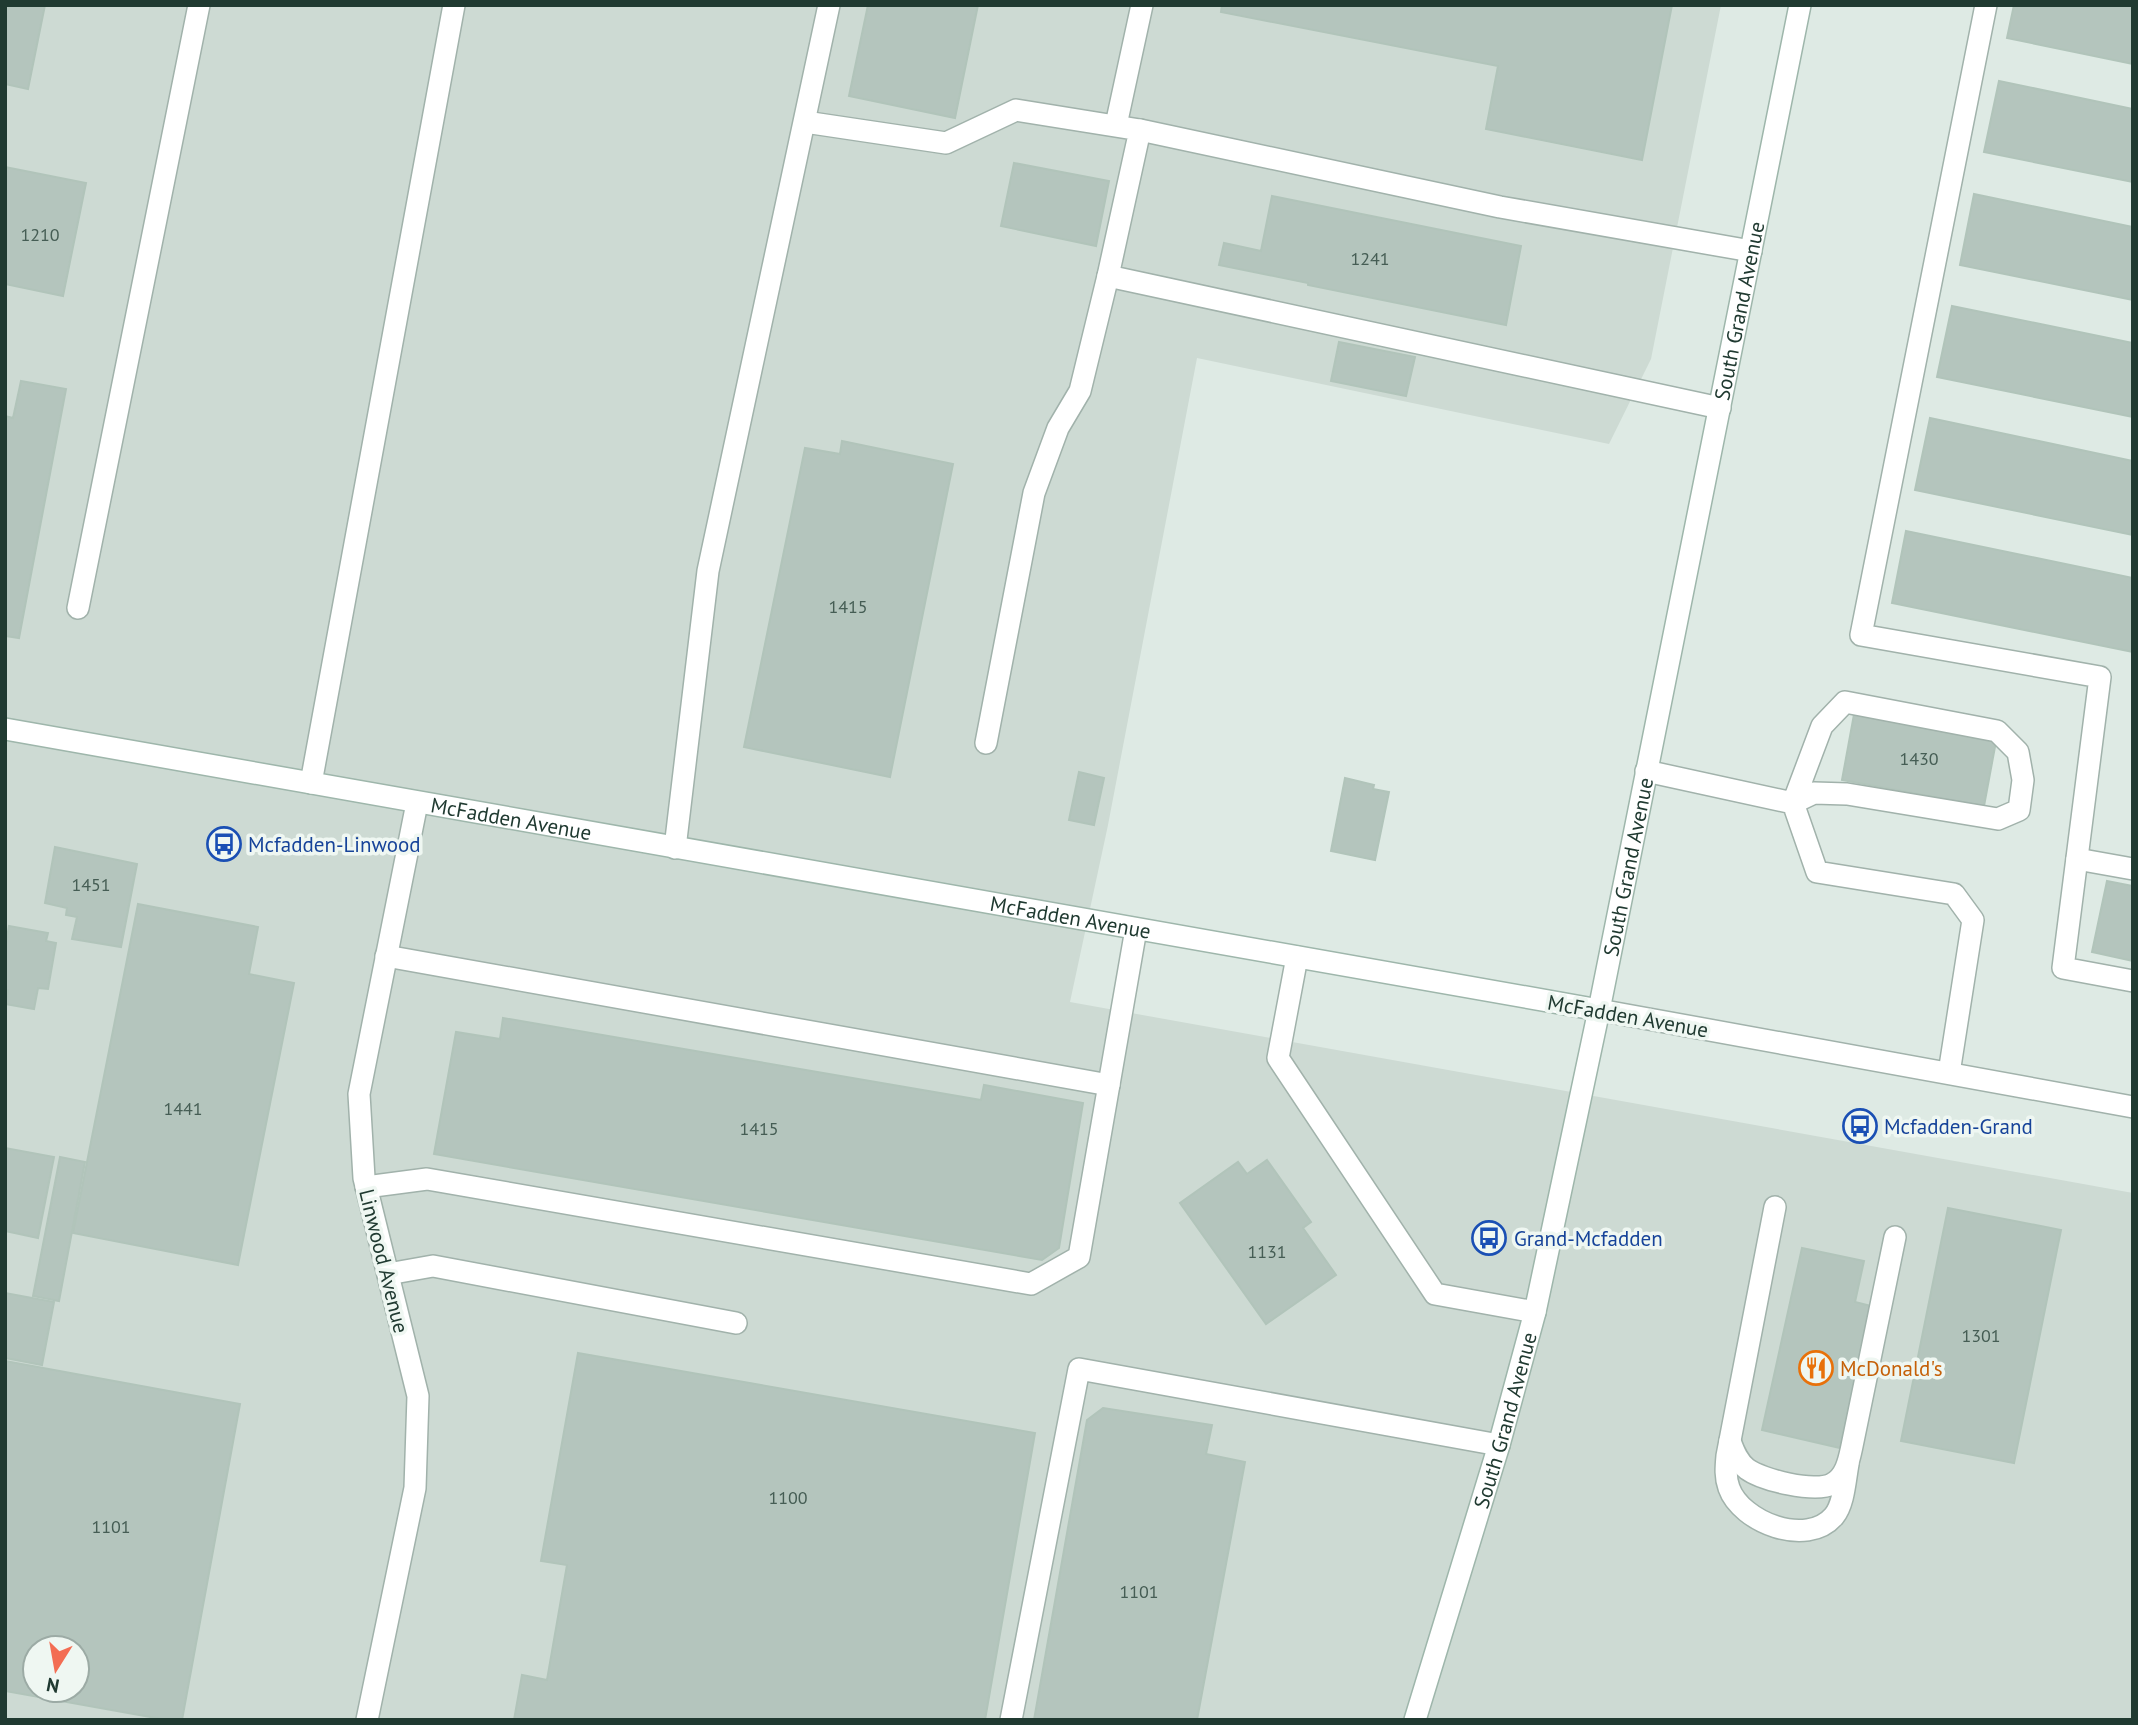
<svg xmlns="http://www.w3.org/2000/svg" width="2138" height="1725" viewBox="0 0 2138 1725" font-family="'PT Sans',sans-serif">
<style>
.built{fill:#cddad3;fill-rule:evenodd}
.building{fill:#b4c5bd;stroke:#b1c4ba;stroke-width:2;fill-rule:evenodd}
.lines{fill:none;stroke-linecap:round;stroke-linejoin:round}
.service-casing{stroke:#a1b2ab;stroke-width:24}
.minor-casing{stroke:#a1b2ab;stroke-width:24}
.tertiary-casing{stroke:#a1b2ab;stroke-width:24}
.secondary-casing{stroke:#9eb6ab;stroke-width:24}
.service{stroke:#fff;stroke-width:21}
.minor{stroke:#fff;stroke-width:21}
.tertiary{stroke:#fff;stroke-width:21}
.secondary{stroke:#fff;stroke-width:21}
.labels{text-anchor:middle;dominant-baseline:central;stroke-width:7;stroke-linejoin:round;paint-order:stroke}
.number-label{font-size:18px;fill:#455d54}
.street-label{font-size:21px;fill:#203a31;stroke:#eff7f2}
.transit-label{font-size:21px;fill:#164399;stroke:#eff7f2;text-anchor:start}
.food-label{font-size:21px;fill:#c56008;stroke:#eff7f2;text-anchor:start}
</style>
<rect width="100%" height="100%" fill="#deeae4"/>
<path class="built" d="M5 5H1721L1651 359 1609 444 1197 358 1108 825 1070 1002 2133 1193V1720H5ZM35 1648H77V1690H35Z"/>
<g class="building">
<polygon points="5,5 45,5 28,89 5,84"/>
<polygon points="868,5 978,5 955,118 849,96"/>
<polygon points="1222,5 1672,5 1642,160 1486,129 1498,66 1221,12"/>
<polygon points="2014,5 2133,5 2133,64 2007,38"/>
<polygon points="1999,81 2133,109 2133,182 1984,152"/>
<polygon points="1014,163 1109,181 1096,246 1001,226"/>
<polygon points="5,167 86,183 63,296 5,284"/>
<polygon points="1974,194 2133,227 2133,300 1960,265"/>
<polygon points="1272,196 1521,246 1506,325 1308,285 1308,283 1219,265 1224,243 1261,251"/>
<polygon points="1952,306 2133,343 2133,417 1937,377"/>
<polygon points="1339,342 1415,357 1406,396 1331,381"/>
<polygon points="21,381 66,389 19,638 5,636 5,416 13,418"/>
<polygon points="1930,418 2133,461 2133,535 1915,490"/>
<polygon points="842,441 953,464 890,777 744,747 805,448 840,454"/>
<polygon points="1906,531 2133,578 2133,652 1892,603"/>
<polygon points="1855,709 1997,736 1984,806 1842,780"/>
<polygon points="1079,772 1104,778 1094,825 1069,820"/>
<polygon points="1345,778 1374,785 1373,789 1389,792 1375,860 1331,851"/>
<polygon points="55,847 137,864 121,947 72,939 77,917 66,915 67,908 45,903"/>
<polygon points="2107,881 2133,886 2133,961 2092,952"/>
<polygon points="138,904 258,927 249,974 294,983 238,1265 73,1233"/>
<polygon points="9,926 48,933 46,941 56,943 48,989 38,988 34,1009 5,1004 8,990 5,990 5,949"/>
<polygon points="503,1018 981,1100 984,1085 1083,1103 1059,1248 1042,1260 434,1154 456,1032 500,1039"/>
<polygon points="5,1148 54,1157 38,1238 5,1231"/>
<polygon points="60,1157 85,1162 59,1301 33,1296"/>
<polygon points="1267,1160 1311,1222 1303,1228 1336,1275 1266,1324 1180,1203 1238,1162 1247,1174"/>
<polygon points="1948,1208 2061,1230 2014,1463 1901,1441"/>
<polygon points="1802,1248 1864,1261 1855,1302 1871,1306 1840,1448 1762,1430"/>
<polygon points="5,1293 54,1302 42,1365 5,1358"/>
<polygon points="578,1353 1035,1433 985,1720 514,1720 522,1675 547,1680 567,1565 541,1561"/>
<path d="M5 1361 240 1404 182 1720H167L5 1691ZM35 1648H77V1690H35Z"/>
<polygon points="1103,1408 1212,1425 1206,1454 1245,1462 1197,1720 1034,1720 1087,1420"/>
</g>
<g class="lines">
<g class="service-casing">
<g id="service">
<polyline points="1986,5 1861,635 2100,677 2063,968 2133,981"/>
<polyline points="805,122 946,143 1016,110 1140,130 1108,276 1720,408"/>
<polyline points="1116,125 1142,5"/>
<polyline points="1140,130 1500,207 1751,251"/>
<polyline points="78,608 199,5"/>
<polyline points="986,743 1034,493 1058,428 1080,391 1108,276"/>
<polyline points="1646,771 1793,803 1814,793 1847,794 1998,819 2019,810 2023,780 2018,752 1997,731 1845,702 1822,726 1793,803 1817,872 1954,894 1973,920 1949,1073"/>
<polyline points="311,783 454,5"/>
<polyline points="675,848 708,571 829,5"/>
<polyline points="2077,859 2133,869"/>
<polyline points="386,956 1109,1085"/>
<polyline points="1297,957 1278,1058 1435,1294 1535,1312"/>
<polyline points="366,1187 427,1179 1031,1284 1079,1257 1136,929"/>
<path d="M1775 1207 1727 1456C1726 1467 1725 1477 1729 1488 1741 1522 1807 1548 1834 1516 1844 1504 1845 1480 1848 1464"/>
<polyline points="388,1274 433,1266 736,1323"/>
<path d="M1730 1441C1734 1452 1738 1462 1747 1469 1762 1480 1815 1493 1832 1484 1846 1477 1849 1460 1852 1446L1895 1237"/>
<polyline points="1011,1720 1079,1369 1499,1445"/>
</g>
</g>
<g class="minor-casing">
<polyline id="minor" points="367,1720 415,1488 418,1396 364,1178 359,1094 417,803"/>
</g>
<g class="tertiary-casing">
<polyline id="tertiary" points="1599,1010 2133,1107"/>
</g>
<g class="secondary-casing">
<g id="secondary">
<path id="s1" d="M5 729 1599 1010"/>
<path id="s2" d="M1415 1720 1499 1445 1535 1312 1599 1010 1800 5"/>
</g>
</g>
<use href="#service" class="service"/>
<use href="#minor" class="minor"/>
<use href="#tertiary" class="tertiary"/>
<use href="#secondary" class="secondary"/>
</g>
<defs>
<g id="bus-ring" transform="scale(1.75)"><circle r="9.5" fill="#eff7f2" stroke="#1a4fb4" stroke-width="1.5"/><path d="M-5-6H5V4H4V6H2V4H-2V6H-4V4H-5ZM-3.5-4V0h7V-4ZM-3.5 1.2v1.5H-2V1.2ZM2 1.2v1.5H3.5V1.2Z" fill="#1a4fb4"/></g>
<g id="restaurant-ring" transform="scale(1.75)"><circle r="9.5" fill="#eff7f2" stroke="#e8710a" stroke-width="1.5"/><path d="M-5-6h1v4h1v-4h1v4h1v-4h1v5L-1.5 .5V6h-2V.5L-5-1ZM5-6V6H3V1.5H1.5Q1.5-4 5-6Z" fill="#e8710a"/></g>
</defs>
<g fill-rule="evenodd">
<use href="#bus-ring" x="224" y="844"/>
<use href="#bus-ring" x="1860" y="1126"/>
<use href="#bus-ring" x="1489" y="1238"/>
<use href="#restaurant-ring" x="1816" y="1368"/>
</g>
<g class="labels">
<g class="number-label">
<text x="40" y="234">1210</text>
<text x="1370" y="258">1241</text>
<text x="848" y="606">1415</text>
<text x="1919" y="758">1430</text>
<text x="91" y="884">1451</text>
<text x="183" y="1108">1441</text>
<text x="759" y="1128">1415</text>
<text x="1267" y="1251">1131</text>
<text x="1981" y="1335">1301</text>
<text x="788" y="1497">1100</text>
<text x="111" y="1526">1101</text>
<text x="1139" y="1591">1101</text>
</g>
<g class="street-label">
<text stroke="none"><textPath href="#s2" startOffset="1447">South Grand Avenue</textPath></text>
<text stroke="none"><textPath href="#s1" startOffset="514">McFadden Avenue</textPath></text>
<text stroke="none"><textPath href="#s2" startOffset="880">South Grand Avenue</textPath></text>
<text stroke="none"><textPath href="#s1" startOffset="1082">McFadden Avenue</textPath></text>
<text transform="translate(1628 1016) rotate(10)">McFadden Avenue</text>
<text transform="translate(384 1261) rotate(76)">Linwood Avenue</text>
<text stroke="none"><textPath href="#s2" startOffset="313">South Grand Avenue</textPath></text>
</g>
<g class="transit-label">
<text x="248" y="844">Mcfadden-Linwood</text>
<text x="1884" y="1126">Mcfadden-Grand</text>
<text x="1514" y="1238">Grand-Mcfadden</text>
</g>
<g class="food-label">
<text x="1840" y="1368">McDonald's</text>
</g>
</g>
<rect width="2138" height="1725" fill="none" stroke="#203a31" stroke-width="14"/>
<g transform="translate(56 1669) rotate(191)"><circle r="33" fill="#eff7f2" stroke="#9caba5" stroke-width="2"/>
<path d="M0-5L12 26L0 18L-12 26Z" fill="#f36d53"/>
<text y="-10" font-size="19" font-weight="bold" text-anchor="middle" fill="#203a31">N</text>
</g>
</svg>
